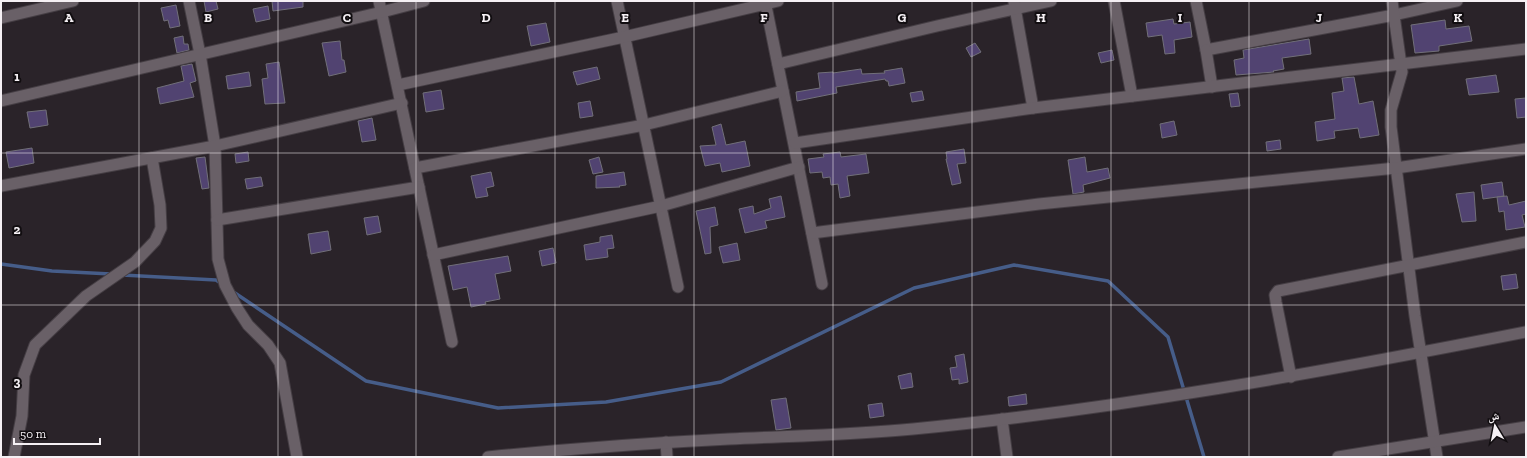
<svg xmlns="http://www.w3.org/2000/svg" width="1527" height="458" viewBox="0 0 1527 458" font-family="'Zilla Slab','Noto Naskh Arabic',serif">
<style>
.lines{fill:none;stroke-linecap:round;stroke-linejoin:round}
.stream{stroke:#465d89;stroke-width:3.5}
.building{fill:#514371;stroke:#716f79}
.minor-casing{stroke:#453e44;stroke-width:13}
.minor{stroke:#696067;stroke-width:11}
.grid{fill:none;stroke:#f5f0f4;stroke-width:1;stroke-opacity:0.55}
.grid-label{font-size:13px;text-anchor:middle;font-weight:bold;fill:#f5f0f4;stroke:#110d10;stroke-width:4;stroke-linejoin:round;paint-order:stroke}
</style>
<rect width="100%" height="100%" fill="#2a2329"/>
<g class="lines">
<g class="stream">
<polyline points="1,264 52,271 111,274"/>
<polyline points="122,275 216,280 222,284"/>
<polyline points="232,291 366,381 498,408 606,402 721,382 914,288 1014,265 1108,281 1168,337 1204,457"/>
</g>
</g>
<g class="building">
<polygon points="204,1 216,1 218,9 206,12"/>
<polygon points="272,1 303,1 303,7 273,11"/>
<polygon points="176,5 180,26 170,28 168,20 164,21 161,8"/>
<polygon points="268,6 270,19 256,22 253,9"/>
<polygon points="1173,19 1174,24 1190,22 1192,37 1174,40 1175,53 1165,54 1162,35 1148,37 1146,23"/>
<polygon points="1445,20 1446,29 1469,26 1472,41 1439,46 1439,51 1415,53 1411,25"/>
<polygon points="546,23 550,42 531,46 527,26"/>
<polygon points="183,36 184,44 188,44 189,50 177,53 174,38"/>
<polygon points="1309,39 1311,54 1282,58 1284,69 1273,71 1274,72 1236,75 1234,60 1244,58 1243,50"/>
<polygon points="340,41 342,60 344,60 346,72 329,76 322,43"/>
<polygon points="975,43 981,52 971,57 966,48"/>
<polygon points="1112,50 1114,60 1101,63 1098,53"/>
<polygon points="279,62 285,103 265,104 262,79 268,78 266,64"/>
<polygon points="192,64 196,81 190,83 194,97 160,104 157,88 184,81 181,66"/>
<polygon points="597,67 600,79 577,85 573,72"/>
<polygon points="902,68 905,83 889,86 888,81 886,81 885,79 836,87 837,93 797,101 796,92 820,88 818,73 833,72 833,73 861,69 862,74 885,73 884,71"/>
<polygon points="249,72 251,86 228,89 226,76"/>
<polygon points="1496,75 1499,92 1469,95 1466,79"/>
<polygon points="1354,77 1359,104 1373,101 1379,135 1360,138 1358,128 1334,131 1335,138 1317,141 1315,122 1335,119 1332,93 1344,91 1342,78"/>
<polygon points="441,90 444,109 426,112 423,93"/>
<polygon points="922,91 924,100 912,102 910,93"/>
<polygon points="1238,93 1240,106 1231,107 1229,94"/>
<polygon points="1526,98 1526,117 1517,118 1515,99"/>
<polygon points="590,101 593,116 580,118 578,103"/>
<polygon points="46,110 48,125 30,128 27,112"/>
<polygon points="372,118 376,140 362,142 358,121"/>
<polygon points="1174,121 1177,135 1162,138 1160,124"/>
<polygon points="721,124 726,145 745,141 750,166 722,172 720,163 705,166 700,146 716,145 712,127"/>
<polygon points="1280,140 1281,149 1267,151 1266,142"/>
<polygon points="32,148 34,163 9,168 6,152"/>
<polygon points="964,149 966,163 957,164 961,183 952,185 946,159 947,159 946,152"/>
<polygon points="248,152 249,161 236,163 235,154"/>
<polygon points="840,152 841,157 866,154 869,173 847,176 850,196 840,198 838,184 831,185 830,177 823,178 822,172 810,173 808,159 824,157 823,154"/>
<polygon points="205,157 209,188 202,189 196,158"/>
<polygon points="599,157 603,172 593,174 589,160"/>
<polygon points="1085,157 1087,172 1108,168 1110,178 1083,185 1084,192 1073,194 1068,160"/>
<polygon points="491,172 494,186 486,188 488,196 476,198 471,176"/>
<polygon points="624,172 626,185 619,186 620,187 596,188 596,176"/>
<polygon points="261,177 263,186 247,189 245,179"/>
<polygon points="1502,182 1504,196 1483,199 1481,185"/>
<polygon points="1474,192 1476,221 1462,222 1456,194"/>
<polygon points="781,196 785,217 765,221 767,228 745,233 739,209 753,206 754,214 771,208 769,199"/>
<polygon points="1507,196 1509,205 1526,201 1526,214 1522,215 1525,227 1506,230 1504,211 1499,212 1497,197"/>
<polygon points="715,207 718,225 710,227 711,253 705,254 696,211"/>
<polygon points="378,216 381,232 367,235 364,218"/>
<polygon points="328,231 331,250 311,254 308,234"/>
<polygon points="612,235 614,248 607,249 608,257 586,260 584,245 600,242 600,237"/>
<polygon points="737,243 740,260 723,263 719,247"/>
<polygon points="553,248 556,263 542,266 539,251"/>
<polygon points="508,256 511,271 495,274 500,299 485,302 486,304 471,307 467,287 453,290 448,266"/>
<polygon points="1516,274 1518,288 1503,290 1501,276"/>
<polygon points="964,354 968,382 959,384 959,379 952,380 950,368 957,367 955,356"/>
<polygon points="911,373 913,387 901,389 898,376"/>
<polygon points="1026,394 1027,404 1009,406 1008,397"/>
<polygon points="786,398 791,428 776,430 771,400"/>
<polygon points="882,403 884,416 870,418 868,405"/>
</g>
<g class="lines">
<g class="minor-casing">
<g id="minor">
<polyline points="189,1 200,54 215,146 218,259 225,285 237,308 248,325 268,345 280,363 297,457"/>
<polyline points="379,1 452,342"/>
<polyline points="617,1 678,287"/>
<polyline points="765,1 822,284"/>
<polyline points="1114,1 1132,96"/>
<polyline points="1196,1 1206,50 1394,15 1457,1"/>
<polyline points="1392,1 1402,72 1391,110 1391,127 1415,316 1437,457"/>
<polyline points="1014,2 1033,108"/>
<polyline points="1,18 73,1"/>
<polyline points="1206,50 1212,87"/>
<polyline points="778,64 937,26 1051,1"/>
<polyline points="398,85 624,37 778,1"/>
<polyline points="1,101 382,12 424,1"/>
<polyline points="795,143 1033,108 1526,49"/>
<polyline points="415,168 644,125 783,91"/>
<polyline points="1,186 215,146 402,103"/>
<polyline points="217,220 419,187"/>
<polyline points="812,233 1039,204 1396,168 1526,149"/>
<polyline points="433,255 661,206 799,167"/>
<polyline points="1291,377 1276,302 1275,295 1278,291 1526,242"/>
<polyline points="1002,419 1007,457"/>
<polyline points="666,442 667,457"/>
<polyline points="14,457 22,416 24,375 35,345 86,296 135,262 155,241 161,228 160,205 152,158"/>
<path d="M488 457C568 449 649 443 729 439 790 436 852 435 913 429 1119 409 1323 372 1526 332"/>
<polyline points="1338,457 1526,427"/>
</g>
</g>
<use href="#minor" class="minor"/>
</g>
<path class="grid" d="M139 1V457M278 1V457M416 1V457M555 1V457M694 1V457M833 1V457M972 1V457M1111 1V457M1249 1V457M1388 1V457M1 153H1526M1 305H1526"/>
<g class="grid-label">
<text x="69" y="22">A</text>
<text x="208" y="22">B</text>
<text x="347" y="22">C</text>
<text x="486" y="22">D</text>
<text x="625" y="22">E</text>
<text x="764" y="22">F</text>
<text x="902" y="22">G</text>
<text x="1041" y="22">H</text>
<text x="1180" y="22">I</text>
<text x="1319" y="22">J</text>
<text x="1458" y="22">K</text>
<text x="17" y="81">1</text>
<text x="17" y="234">2</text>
<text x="17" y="386">3</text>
</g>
<rect width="1527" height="458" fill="none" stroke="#f5f0f4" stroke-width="4"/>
<g transform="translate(1495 426) rotate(350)" stroke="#110d10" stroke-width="3" paint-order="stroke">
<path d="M0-3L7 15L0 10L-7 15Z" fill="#f5f0f4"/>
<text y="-6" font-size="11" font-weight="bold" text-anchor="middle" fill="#f5f0f4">ش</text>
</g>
<path d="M14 438v6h86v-6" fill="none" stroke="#f5f0f4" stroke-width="2"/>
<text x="20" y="438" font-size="12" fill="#f5f0f4" stroke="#110d10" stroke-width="3" paint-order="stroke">50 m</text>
</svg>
